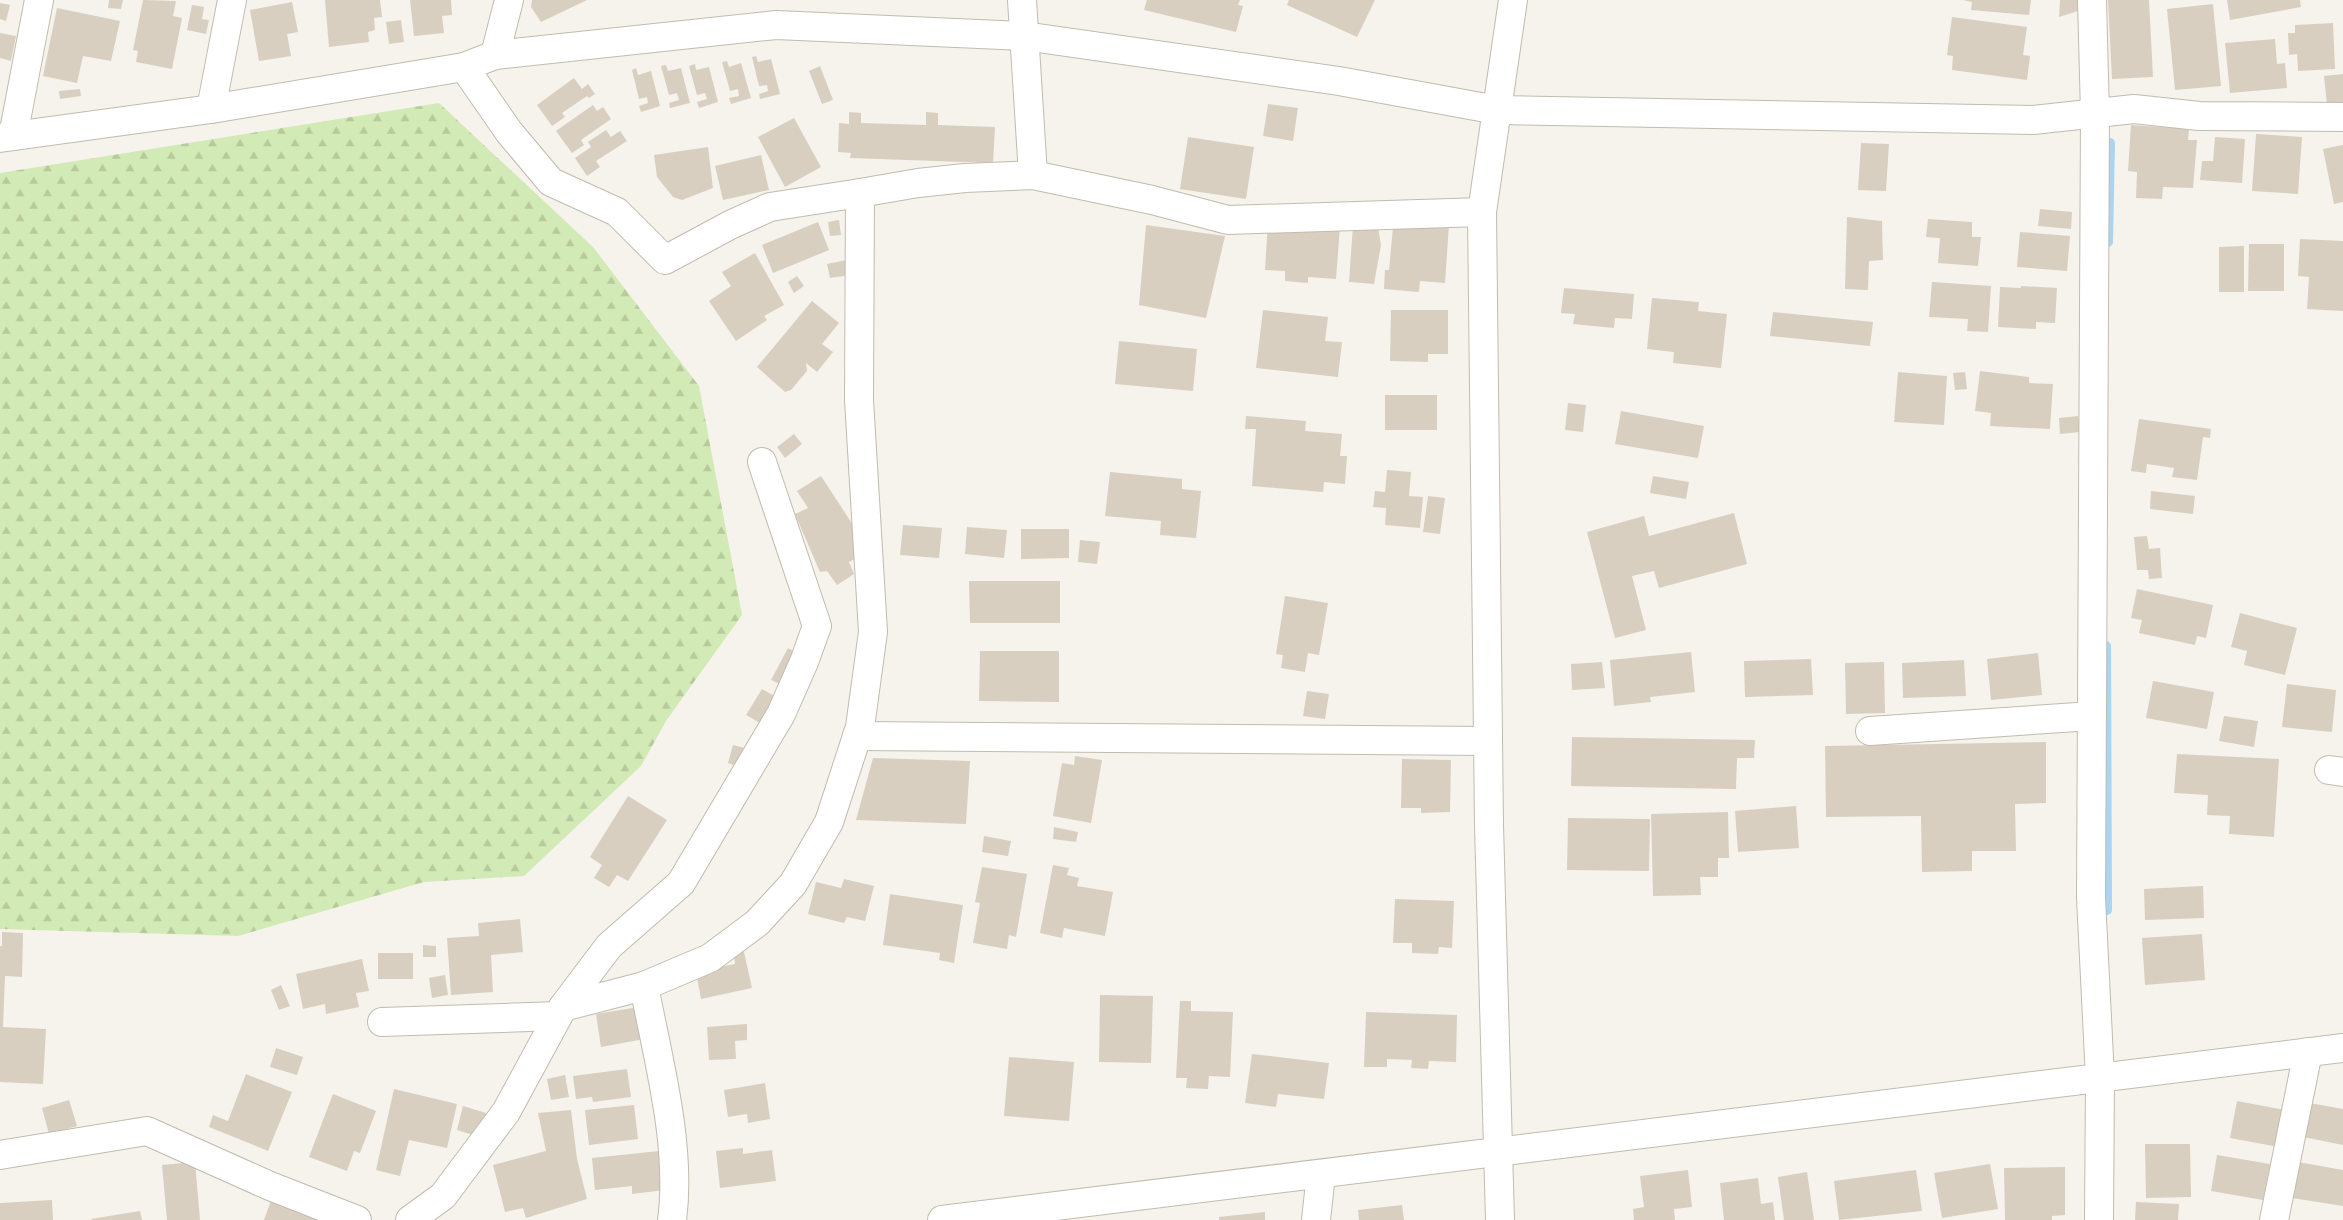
<svg xmlns="http://www.w3.org/2000/svg" width="2343" height="1220" viewBox="0 0 2343 1220" font-family="'Roboto Condensed',sans-serif">
<style>
.forest{fill:url(#forest-firs)}
.lines{fill:none;stroke-linecap:round;stroke-linejoin:round}
.stream{stroke:#a9d4f2;stroke-width:10}
.building{fill:#d8cfc1}
.minor-casing{stroke:#c2bbae;stroke-width:30}
.minor{stroke:#fff;stroke-width:28}
</style>
<defs>
<pattern id="forest-firs" width="22" height="20" patternUnits="userSpaceOnUse" patternTransform="scale(1.25)"><rect width="22" height="20" fill="#d2eab5"/><path d="M5 1l3.5 6h-7zM16 11l3.5 6h-7z" fill="#b6ca9c"/></pattern>
</defs>
<rect width="100%" height="100%" fill="#f6f3ec"/>
<polygon class="forest" points="439,103 593,247 699,386 742,615 666,721 641,766 524,876 424,882 238,936 0,929 0,173"/>
<g class="lines">
<g class="stream">
<polyline points="2108,242 2110,143"/>
<polyline points="2106,646 2107,910"/>
</g>
</g>
<g class="building">
<polygon points="109,0 123,0 121,9 108,8"/>
<polygon points="143,0 176,1 173,16 182,18 172,69 136,62 138,51 133,50"/>
<polygon points="325,0 380,0 382,17 374,18 375,30 368,32 369,42 329,47"/>
<polygon points="410,0 451,0 452,15 442,16 444,33 414,36"/>
<polygon points="532,0 587,0 541,22 531,7"/>
<polygon points="1147,0 1240,0 1238,5 1243,6 1236,32 1144,10"/>
<polygon points="1289,0 1375,0 1357,37 1287,5"/>
<polygon points="1963,0 2031,0 2029,15 1971,10 1972,2"/>
<polygon points="2060,0 2078,0 2078,11 2059,17"/>
<polygon points="2108,0 2149,0 2153,77 2112,79"/>
<polygon points="2227,0 2300,0 2301,7 2230,20"/>
<polygon points="292,2 298,32 287,34 291,56 259,61 250,10"/>
<polygon points="0,3 10,5 6,21 0,19"/>
<polygon points="2213,4 2221,86 2175,90 2167,9"/>
<polygon points="192,5 204,7 202,19 209,20 206,34 187,30"/>
<polygon points="57,8 120,21 111,61 83,56 77,83 43,76"/>
<polygon points="1952,17 2027,27 2023,55 2030,56 2027,80 1952,70 1953,56 1947,55"/>
<polygon points="401,20 404,42 389,44 386,22"/>
<polygon points="2333,23 2335,69 2298,71 2297,54 2289,55 2288,33 2295,33 2295,25"/>
<polygon points="0,33 16,36 11,61 0,58"/>
<polygon points="2275,39 2277,64 2285,63 2287,88 2230,93 2225,43"/>
<polygon points="756,56 758,62 771,59 780,94 760,99 759,94 768,91 767,85 759,86 752,57"/>
<polygon points="727,61 729,67 741,63 751,98 731,104 729,98 739,96 738,89 730,91 722,62"/>
<polygon points="695,64 696,70 709,67 718,102 699,108 697,102 707,99 705,93 697,95 689,66"/>
<polygon points="666,65 668,71 681,68 690,103 670,108 669,103 679,100 677,93 669,95 661,66"/>
<polygon points="820,66 833,100 822,104 809,71"/>
<polygon points="636,68 638,75 651,71 660,106 641,112 639,106 648,103 647,97 639,99 632,70"/>
<polygon points="2343,74 2343,103 2327,105 2324,76"/>
<polygon points="574,78 582,89 588,84 595,94 589,98 587,96 562,113 565,117 552,126 537,105"/>
<polygon points="80,89 81,96 60,99 59,91"/>
<polygon points="1268,104 1298,108 1293,141 1263,136"/>
<polygon points="593,105 597,111 603,107 611,119 581,140 584,145 572,153 556,131"/>
<polygon points="849,112 861,113 861,123 926,125 926,112 938,113 938,125 995,127 993,163 850,158 851,153 838,152 839,123 849,124"/>
<polygon points="794,118 821,167 785,187 758,137"/>
<polygon points="2131,125 2189,129 2188,140 2197,140 2193,188 2163,187 2162,199 2136,198 2137,172 2128,171"/>
<polygon points="606,130 611,137 620,131 627,141 596,161 600,167 587,176 575,158 591,147 588,142"/>
<polygon points="2256,134 2302,137 2298,194 2252,191"/>
<polygon points="1188,137 1254,147 1246,199 1180,189"/>
<polygon points="2215,137 2245,139 2242,183 2200,180 2202,161 2213,161"/>
<polygon points="1861,143 1889,144 1886,191 1858,190"/>
<polygon points="2343,145 2343,202 2334,204 2323,149"/>
<polygon points="708,147 713,188 682,200 673,197 657,177 654,155"/>
<polygon points="761,155 769,190 723,200 715,166"/>
<polygon points="2040,209 2072,212 2071,229 2038,226"/>
<polygon points="1847,217 1882,221 1883,260 1869,261 1868,290 1845,289"/>
<polygon points="1928,219 1972,222 1972,237 1981,237 1978,266 1938,263 1940,238 1926,237"/>
<polygon points="839,220 841,235 830,236 828,222"/>
<polygon points="818,222 829,250 773,273 762,245"/>
<polygon points="1268,222 1340,226 1336,279 1308,277 1308,283 1285,281 1285,271 1265,270"/>
<polygon points="1416,223 1449,225 1445,283 1420,281 1419,292 1384,289 1385,270 1389,270 1393,227 1415,229"/>
<polygon points="1146,225 1225,236 1206,318 1139,305"/>
<polygon points="1353,225 1378,227 1381,245 1374,284 1349,282"/>
<polygon points="2020,232 2070,236 2067,271 2017,267"/>
<polygon points="2300,239 2343,241 2343,311 2307,309 2309,277 2298,276"/>
<polygon points="2249,244 2284,244 2284,291 2248,291"/>
<polygon points="2244,246 2244,292 2219,292 2219,247"/>
<polygon points="755,253 784,305 764,316 767,320 736,341 709,301 731,286 722,272"/>
<polygon points="847,260 850,275 830,278 827,264"/>
<polygon points="797,276 804,286 794,293 788,282"/>
<polygon points="1932,282 1991,286 1988,332 1967,331 1968,319 1929,317"/>
<polygon points="2021,286 2057,288 2055,323 2036,322 2036,329 1998,327 2000,287 2021,288"/>
<polygon points="1564,288 1634,294 1632,319 1615,318 1614,328 1573,324 1575,314 1561,313"/>
<polygon points="1652,298 1699,302 1698,311 1727,314 1721,368 1673,363 1674,352 1647,349"/>
<polygon points="812,301 839,323 822,344 833,352 817,372 806,363 807,371 791,390 785,392 757,367"/>
<polygon points="1263,310 1328,317 1325,341 1342,342 1338,377 1256,368"/>
<polygon points="1391,310 1448,310 1448,354 1428,354 1428,362 1390,361"/>
<polygon points="1773,312 1873,322 1870,346 1770,336"/>
<polygon points="1119,341 1197,349 1193,391 1115,384"/>
<polygon points="1980,371 2029,377 2029,383 2053,384 2050,429 1990,426 1991,413 1975,411"/>
<polygon points="1898,372 1947,376 1944,425 1894,422"/>
<polygon points="1965,372 1967,389 1955,390 1953,373"/>
<rect x="1385" y="395" width="52" height="35"/>
<polygon points="1568,403 1586,405 1583,432 1565,430"/>
<polygon points="1621,411 1704,426 1698,458 1615,444"/>
<polygon points="1246,416 1306,421 1305,431 1342,434 1340,456 1347,456 1345,484 1324,482 1323,492 1252,486 1256,429 1245,429"/>
<polygon points="2078,416 2080,432 2060,434 2059,418"/>
<polygon points="2139,419 2211,429 2210,438 2203,437 2197,480 2172,477 2174,468 2147,464 2146,473 2131,471"/>
<polygon points="794,434 802,444 785,458 777,447"/>
<polygon points="1387,470 1411,472 1409,496 1423,497 1420,528 1385,525 1386,508 1373,507 1375,491 1385,492"/>
<polygon points="1110,472 1182,479 1182,489 1201,491 1196,538 1160,535 1161,521 1105,516"/>
<polygon points="821,476 851,522 862,555 849,562 854,574 837,585 827,571 820,572 795,514 808,508 797,491"/>
<polygon points="1653,476 1689,482 1686,499 1650,493"/>
<polygon points="2151,491 2195,496 2193,514 2150,509"/>
<polygon points="1428,496 1445,498 1440,534 1423,532"/>
<polygon points="1734,513 1747,564 1659,588 1654,571 1632,576 1646,630 1615,638 1587,532 1644,516 1649,536"/>
<polygon points="903,525 942,528 939,558 900,555"/>
<polygon points="967,527 1007,530 1004,558 965,554"/>
<polygon points="1021,529 1069,529 1069,558 1021,559"/>
<polygon points="2147,536 2149,549 2160,548 2162,578 2149,579 2148,570 2137,570 2134,537"/>
<polygon points="1080,540 1100,542 1097,564 1078,562"/>
<polygon points="969,581 1060,581 1060,623 970,623"/>
<polygon points="2137,589 2213,605 2206,638 2197,636 2195,645 2139,633 2142,620 2131,618"/>
<polygon points="1285,596 1328,603 1319,655 1308,653 1305,672 1281,668 1283,655 1276,654"/>
<polygon points="2240,613 2297,628 2285,675 2244,665 2247,651 2231,647"/>
<polygon points="788,648 802,656 786,687 771,680"/>
<polygon points="980,651 1059,651 1059,702 979,701"/>
<polygon points="1691,652 1695,692 1650,697 1651,702 1614,706 1610,660"/>
<polygon points="2038,653 2042,695 1991,700 1987,659"/>
<polygon points="1811,659 1813,695 1745,697 1744,661"/>
<polygon points="1964,660 1966,696 1903,698 1902,663"/>
<polygon points="1602,662 1605,688 1572,690 1571,664"/>
<polygon points="1884,662 1885,713 1846,714 1845,663"/>
<polygon points="2153,681 2214,692 2207,729 2146,718"/>
<polygon points="2287,684 2336,690 2332,732 2282,727"/>
<polygon points="762,689 776,697 760,723 746,715"/>
<polygon points="1307,691 1329,694 1325,719 1303,716"/>
<polygon points="2224,716 2258,721 2254,747 2219,741"/>
<polygon points="1572,737 1755,740 1754,758 1737,758 1736,789 1571,786"/>
<polygon points="2046,742 2046,803 2015,804 2016,851 1972,851 1972,871 1922,872 1921,816 1826,817 1825,746"/>
<polygon points="733,745 745,748 739,767 728,763"/>
<polygon points="2177,754 2279,759 2274,837 2229,834 2230,816 2207,815 2208,795 2174,793"/>
<polygon points="1075,756 1102,760 1091,823 1053,816 1062,763 1074,765"/>
<polygon points="873,758 970,761 966,824 856,820"/>
<polygon points="1402,759 1451,760 1450,812 1421,813 1421,808 1401,808"/>
<polygon points="628,796 667,820 628,881 617,875 609,887 594,878 602,865 590,857"/>
<polygon points="1796,806 1799,848 1738,852 1735,811"/>
<polygon points="1728,812 1729,858 1718,858 1718,877 1700,877 1701,895 1653,896 1651,814"/>
<polygon points="1568,818 1650,819 1649,871 1567,870"/>
<polygon points="1054,827 1078,832 1076,842 1053,839"/>
<polygon points="984,836 1011,841 1008,856 982,852"/>
<polygon points="1053,865 1069,868 1067,875 1079,878 1077,886 1113,892 1105,936 1064,928 1062,938 1040,933"/>
<polygon points="982,867 1027,874 1016,937 1009,935 1007,949 973,943 980,903 975,902"/>
<polygon points="844,879 874,886 865,921 847,917 844,923 808,914 816,882 841,888"/>
<polygon points="2203,886 2204,918 2145,920 2144,889"/>
<polygon points="890,894 963,905 954,963 939,960 940,953 883,945"/>
<polygon points="1395,899 1454,901 1452,948 1439,947 1438,954 1412,953 1412,943 1393,943"/>
<polygon points="520,919 523,952 491,955 493,992 451,995 447,938 479,936 478,923"/>
<polygon points="2,932 23,933 22,977 5,976 3,1027 46,1029 43,1084 0,1082 0,946 2,946"/>
<polygon points="2202,934 2205,980 2145,985 2142,938"/>
<polygon points="423,945 436,946 436,957 423,957"/>
<polygon points="744,952 752,988 701,999 696,972 735,964 734,954"/>
<rect x="378" y="953" width="35" height="26"/>
<polygon points="362,959 369,991 356,993 359,1007 326,1014 325,1004 303,1009 296,974"/>
<polygon points="445,975 448,995 432,998 429,978"/>
<polygon points="281,985 290,1006 279,1010 271,990"/>
<polygon points="1100,995 1153,996 1151,1063 1099,1062"/>
<polygon points="1180,1001 1191,1001 1191,1011 1233,1012 1230,1077 1209,1076 1208,1089 1186,1088 1187,1078 1176,1078"/>
<polygon points="645,1006 650,1038 601,1047 596,1014"/>
<polygon points="1366,1012 1457,1015 1456,1062 1429,1061 1428,1069 1411,1068 1412,1060 1387,1059 1387,1067 1364,1067"/>
<polygon points="747,1024 747,1040 735,1041 736,1059 709,1060 707,1027"/>
<polygon points="276,1048 303,1057 297,1075 270,1067"/>
<polygon points="1252,1054 1329,1063 1324,1099 1278,1094 1276,1107 1245,1103"/>
<polygon points="1009,1057 1074,1062 1069,1121 1004,1116"/>
<polygon points="627,1069 631,1097 593,1102 592,1097 576,1099 573,1076"/>
<polygon points="246,1074 292,1092 268,1151 209,1127 213,1115 228,1121"/>
<polygon points="565,1075 569,1097 551,1100 547,1079"/>
<polygon points="765,1083 770,1119 748,1123 747,1114 728,1117 724,1090"/>
<polygon points="394,1089 457,1104 447,1148 409,1140 400,1176 376,1170"/>
<polygon points="333,1094 376,1111 360,1153 354,1151 347,1171 309,1157"/>
<polygon points="69,1100 77,1126 49,1134 42,1108"/>
<polygon points="2237,1101 2291,1111 2284,1148 2230,1138"/>
<polygon points="2310,1103 2343,1109 2343,1145 2303,1137"/>
<polygon points="634,1105 638,1139 589,1145 585,1110"/>
<polygon points="463,1106 486,1113 479,1137 457,1130"/>
<polygon points="571,1110 577,1159 587,1199 526,1218 523,1208 505,1212 493,1165 546,1151 538,1113"/>
<polygon points="2145,1144 2190,1144 2191,1197 2146,1198"/>
<polygon points="743,1148 743,1154 772,1150 776,1181 720,1188 716,1151"/>
<polygon points="669,1150 673,1189 632,1194 632,1186 595,1190 592,1158"/>
<polygon points="2217,1155 2270,1164 2263,1200 2211,1191"/>
<polygon points="195,1162 200,1220 167,1220 162,1165"/>
<polygon points="2298,1162 2343,1170 2343,1206 2292,1198"/>
<polygon points="1990,1164 1998,1209 1942,1218 1934,1173"/>
<polygon points="2065,1167 2065,1215 2052,1216 2052,1220 2005,1220 2004,1168"/>
<polygon points="1688,1170 1692,1207 1674,1209 1675,1220 1634,1220 1633,1209 1644,1207 1640,1176"/>
<polygon points="1916,1170 1922,1211 1839,1220 1834,1181"/>
<polygon points="1807,1172 1814,1220 1784,1220 1778,1177"/>
<polygon points="1758,1178 1761,1204 1773,1202 1775,1220 1724,1220 1720,1183"/>
<polygon points="274,1192 333,1220 264,1220"/>
<polygon points="52,1200 53,1220 0,1220 0,1203"/>
<polygon points="2136,1202 2179,1204 2178,1220 2135,1220"/>
<polygon points="1402,1205 1404,1220 1359,1220 1358,1210"/>
<polygon points="140,1211 142,1220 92,1220 91,1219"/>
<polygon points="1265,1212 1265,1220 1219,1220 1219,1217"/>
</g>
<g class="lines">
<g class="minor-casing">
<g id="minor">
<polyline points="1022,0 1033,175"/>
<polyline points="2092,0 2095,114 2091,898 2100,1078 2099,1220"/>
<polyline points="495,55 509,0"/>
<polyline points="464,67 509,132 551,182 617,212 665,260 730,225 770,207 860,193"/>
<polyline points="211,109 232,0"/>
<polyline points="13,136 39,0"/>
<polyline points="0,138 211,109 464,67 495,55 776,25 1024,36 1339,81 1497,110 2033,120 2134,109 2199,116 2343,117"/>
<polyline points="1870,731 2092,716"/>
<polyline points="857,736 1488,741"/>
<polyline points="2329,770 2343,772"/>
<path d="M644 986C658 1059 682 1146 672 1220"/>
<polyline points="563,1007 609,946 681,883 781,714 804,662 817,626 762,462"/>
<polyline points="382,1022 558,1016"/>
<polyline points="0,1155 147,1131 270,1186 357,1220"/>
<polyline points="410,1220 443,1196 506,1112 563,1007 644,986 710,958 757,923 793,884 829,822 860,727 873,632 859,400 860,193 918,183 965,178 1033,175 1152,200 1228,220 1482,212"/>
<polyline points="942,1220 2343,1048"/>
<polyline points="1316,1220 1321,1174"/>
<polyline points="1500,1220 1489,825 1482,212 1513,0"/>
<polyline points="2274,1220 2308,1052"/>
</g>
</g>
<use href="#minor" class="minor"/>
</g>
</svg>
